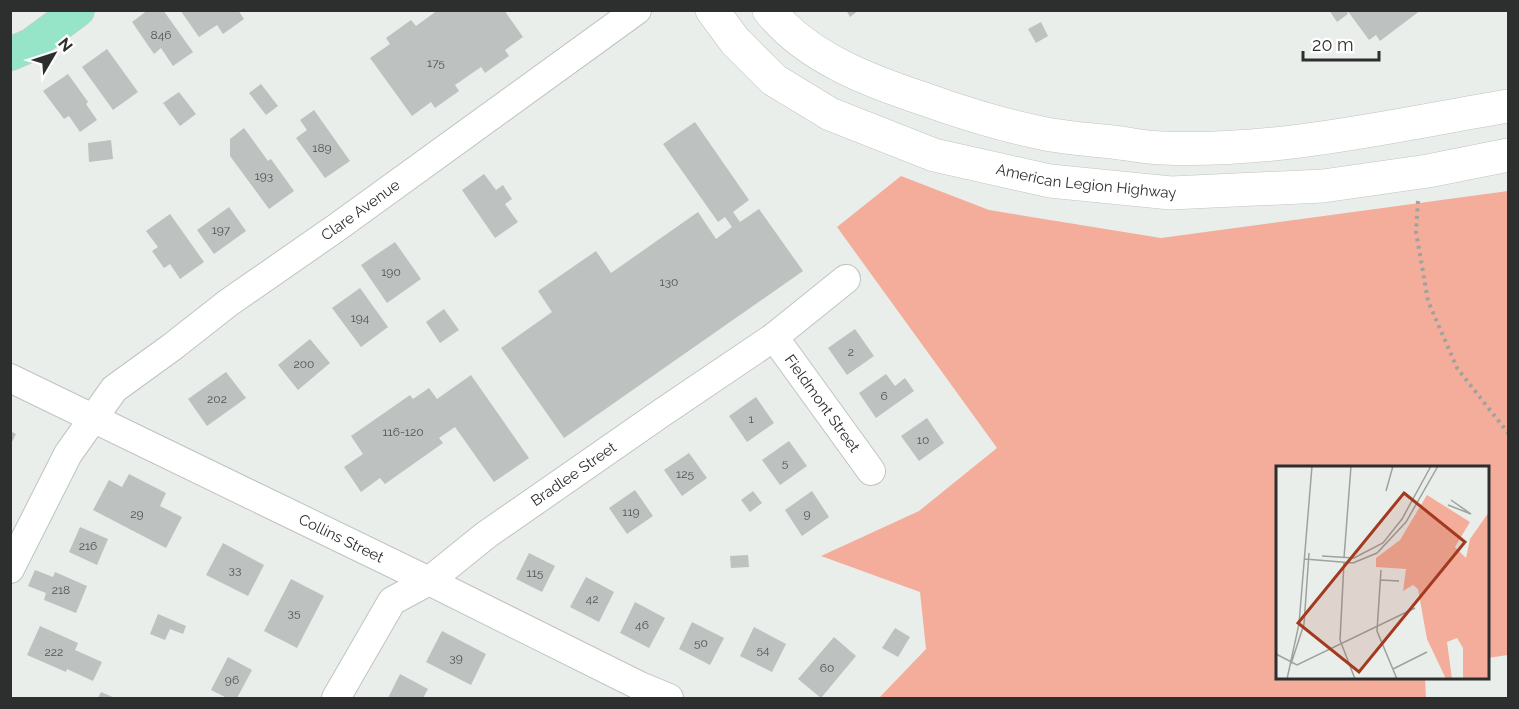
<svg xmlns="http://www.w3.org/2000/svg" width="1519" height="709" viewBox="0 0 1519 709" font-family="Raleway,sans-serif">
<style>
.green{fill:#f4ad9a}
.building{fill:#bdc1bf}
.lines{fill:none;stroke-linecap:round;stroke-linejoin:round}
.street-casing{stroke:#bfc3c1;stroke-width:30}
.secondary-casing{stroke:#bfc3c1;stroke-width:34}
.primary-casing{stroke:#c8c9c9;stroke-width:34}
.path{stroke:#9ea2a0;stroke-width:4;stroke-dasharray:3 4.5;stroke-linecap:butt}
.street{stroke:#fff;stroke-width:28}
.secondary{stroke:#fff;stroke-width:33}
.primary{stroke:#97e5c8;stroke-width:33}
.labels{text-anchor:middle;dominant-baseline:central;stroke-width:4.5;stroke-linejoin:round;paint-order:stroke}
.number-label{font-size:12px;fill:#515452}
.street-label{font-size:15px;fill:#2d2f2e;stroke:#fff}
.inset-road{fill:none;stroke:#9ea29f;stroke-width:1.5}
.view{fill:#a33a20;fill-opacity:0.15;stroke:#a33a20;stroke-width:3}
.inset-edge{fill:none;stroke:#2d2f2e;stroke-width:3}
</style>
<rect width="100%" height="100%" fill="#e9eeeb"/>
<polygon class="green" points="901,176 989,210 1161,238 1508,191 1508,655 1488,658 1488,468 1278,468 1278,678 1425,678 1426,698 879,698 926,649 920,592 821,556 919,511 997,448 837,227"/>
<g class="building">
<polygon points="148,10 163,10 193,52 173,66 161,48 154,54 132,22"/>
<polygon points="180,10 238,10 244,19 223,34 217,25 199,37"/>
<polygon points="438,10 504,10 523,37 505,50 509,56 485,73 481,67 455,85 459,91 435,108 431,102 412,116 370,58 390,44 386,38 411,20 416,26"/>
<polygon points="846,10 859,10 850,17"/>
<polygon points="1329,10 1346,10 1348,14 1337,22"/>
<polygon points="1347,10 1421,10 1380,41 1376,35 1369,40"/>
<polygon points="1041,22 1048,36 1036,43 1028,29"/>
<polygon points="107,49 138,92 113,110 82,67"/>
<polygon points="68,74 88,102 86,104 97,120 80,132 69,116 64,119 43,91"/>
<polygon points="261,84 278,106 266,115 249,93"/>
<polygon points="179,92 196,114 180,126 163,103"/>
<polygon points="314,110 350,161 325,178 296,138 307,130 300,120"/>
<polygon points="695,122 749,200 733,212 740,222 759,209 803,271 564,438 501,348 552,312 538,291 596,251 611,273 698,212 716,239 732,227 725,217 718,222 663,144"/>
<polygon points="244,128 268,161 271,159 294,191 269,209 230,156 230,139"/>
<polygon points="111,140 113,159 89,162 88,143"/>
<polygon points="484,174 496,190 503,185 512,199 505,204 518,222 495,238 462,190"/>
<polygon points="229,207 246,231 214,254 197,230"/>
<polygon points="170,214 204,262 180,279 170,264 164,268 152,251 158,247 146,231"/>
<polygon points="395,242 421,279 387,303 361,265"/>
<polygon points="360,288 388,327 361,347 332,308"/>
<polygon points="444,309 459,330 440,343 426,322"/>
<polygon points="855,329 874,356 847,375 828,348"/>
<polygon points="310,339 330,363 298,390 278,365"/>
<polygon points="226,372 246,398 207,426 188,399"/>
<polygon points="886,374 895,386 905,378 914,391 876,418 859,393"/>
<polygon points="471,375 529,458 494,482 455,427 439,438 443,443 385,484 380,478 361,492 344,467 363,454 351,436 410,395 413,399 429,388 437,399"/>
<polygon points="756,397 774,423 747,442 729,416"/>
<polygon points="927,418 944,443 919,461 901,436"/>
<polygon points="10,431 16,434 10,446"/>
<polygon points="789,441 807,466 780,485 762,460"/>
<polygon points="689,453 707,478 682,496 664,470"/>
<polygon points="129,474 166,493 160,506 182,517 166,548 93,510 109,480 122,487"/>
<polygon points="635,490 653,516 627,534 609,508"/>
<polygon points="753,491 762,503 750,512 741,500"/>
<polygon points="812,491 829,517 802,536 785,510"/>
<polygon points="80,527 108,539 97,565 69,552"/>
<polygon points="223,543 264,565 248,596 206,575"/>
<polygon points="529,553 555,566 542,592 516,579"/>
<polygon points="748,555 749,567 731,568 730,556"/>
<polygon points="35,570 53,577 55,572 87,586 76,613 44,600 46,593 28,586"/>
<polygon points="586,577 614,592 599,622 570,607"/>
<polygon points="291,579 324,596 297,648 264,631"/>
<polygon points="635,602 665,618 649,648 620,633"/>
<polygon points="158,614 186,626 183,634 170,629 165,640 150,634"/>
<polygon points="692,622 724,638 710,665 679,649"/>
<polygon points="40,626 78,643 75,650 102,662 93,681 67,669 66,672 27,655"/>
<polygon points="754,627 786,644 772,672 740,656"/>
<polygon points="895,628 910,637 898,657 882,648"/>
<polygon points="442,631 486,654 471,685 426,662"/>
<polygon points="834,637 856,656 821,698 798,679"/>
<polygon points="228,657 252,670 237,698 227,698 211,690"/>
<polygon points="400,674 428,689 423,698 388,698"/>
<polygon points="101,692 115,698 98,698"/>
</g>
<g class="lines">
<g class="street-casing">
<g id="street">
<path id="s1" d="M774 337 871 471"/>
<path id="s2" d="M10 378 429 581 640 686 669 698"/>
<path id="s3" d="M10 569 68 454 114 389 172 347 228 303 336 228 637 10"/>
<path id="s4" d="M336 698 392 601 429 581 486 535 660 414 774 337 846 279"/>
</g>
</g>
<g class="secondary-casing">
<g id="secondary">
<path id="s5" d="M712 10 735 41 774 80 830 114 934 155 1050 181 1171 193 1323 186 1428 171 1508 155"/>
<path d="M769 10C806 57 869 81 924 99 963 113 1005 126 1046 134 1068 138 1091 140 1113 142 1130 144 1146 148 1163 148 1278 153 1395 125 1508 106"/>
</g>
</g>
<g class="primary-casing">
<polyline id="primary" points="10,54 31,45 78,10"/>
</g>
<polyline class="path" points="1418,201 1416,232 1428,301 1457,368 1508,433"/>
<use href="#street" class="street"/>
<use href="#secondary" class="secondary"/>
<use href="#primary" class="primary"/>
</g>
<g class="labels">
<g class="number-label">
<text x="161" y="35">846</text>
<text x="436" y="63">175</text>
<text x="322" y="148">189</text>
<text x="264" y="176">193</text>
<text x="221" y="230">197</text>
<text x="391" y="272">190</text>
<text x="669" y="282">130</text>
<text x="360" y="318">194</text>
<text x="851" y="352">2</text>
<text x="304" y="364">200</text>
<text x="884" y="396">6</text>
<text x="217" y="399">202</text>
<text x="751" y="419">1</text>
<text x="403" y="432">116-120</text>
<text x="923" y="440">10</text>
<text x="785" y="463">5</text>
<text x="685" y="474">125</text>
<text x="631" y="512">119</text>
<text x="137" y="514">29</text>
<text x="807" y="514">9</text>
<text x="88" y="546">216</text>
<text x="235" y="570">33</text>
<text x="535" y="573">115</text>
<text x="61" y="590">218</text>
<text x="592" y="599">42</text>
<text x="294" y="613">35</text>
<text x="642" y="625">46</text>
<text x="701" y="643">50</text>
<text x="763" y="650">54</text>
<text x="54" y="652">222</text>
<text x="456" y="658">39</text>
<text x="827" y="668">60</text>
<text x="232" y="680">96</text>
</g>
<g class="street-label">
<text stroke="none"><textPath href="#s5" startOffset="426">American Legion Highway</textPath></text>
<text stroke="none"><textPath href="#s3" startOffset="513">Clare Avenue</textPath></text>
<text stroke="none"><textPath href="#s1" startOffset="82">Fieldmont Street</textPath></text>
<text stroke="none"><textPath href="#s4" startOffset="334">Bradlee Street</textPath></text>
<text stroke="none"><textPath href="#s2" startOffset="368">Collins Street</textPath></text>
</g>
</g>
<g transform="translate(1276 466)">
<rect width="213" height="213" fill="#e9eeeb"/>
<path d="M151 29 194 56 179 81 190 92 194 73 213 46V213H187V182L181 172 171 176 176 213H170L151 173 142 123 137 119 127 125 130 103 100 101V92L124 74Z" fill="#f4ad9a"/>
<path class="inset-road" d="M110 25 117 0M172 39 195 48 175 34M46 90 78 92 107 77 126 53 155 0M68 92 75 0M29 93 77 97 101 87 130 56 162 0M68 96 64 174 79 213M105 104 101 165 121 213M105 114 123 115M0 188 21 199 139 142M15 198 28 158 33 87M117 203 151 186M11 213 23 158 36 0"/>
<path class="view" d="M128 27 189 76 83 206 22 157Z"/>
<rect width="213" height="213" class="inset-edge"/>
</g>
<rect width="1519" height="709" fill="none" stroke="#2d2f2e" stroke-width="24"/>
<g transform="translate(54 54) rotate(51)" stroke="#ffffff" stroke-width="4.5" paint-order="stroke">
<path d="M0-4.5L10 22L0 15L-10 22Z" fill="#2d2f2e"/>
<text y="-9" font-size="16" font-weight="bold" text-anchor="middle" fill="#2d2f2e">N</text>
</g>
<path d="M1303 51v9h76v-9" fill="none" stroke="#2d2f2e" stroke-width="3"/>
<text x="1312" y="51" font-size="18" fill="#2d2f2e" stroke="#ffffff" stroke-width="4.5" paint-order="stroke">20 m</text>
</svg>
